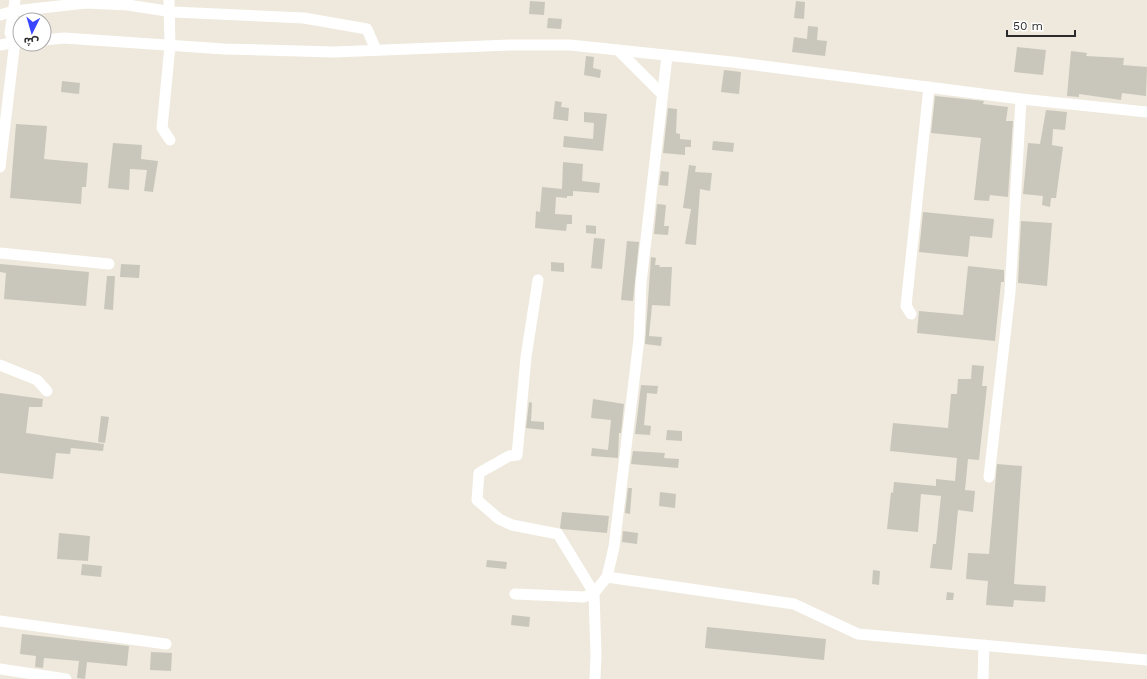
<svg xmlns="http://www.w3.org/2000/svg" width="1147" height="679" viewBox="0 0 1147 679" font-family="'Work Sans','Noto Sans Arabic',sans-serif">
<style>
.building{fill:#c9c7bb}
.lines{fill:none;stroke-linecap:round;stroke-linejoin:round}
.minor{stroke:#fff;stroke-width:11}
</style>
<rect width="100%" height="100%" fill="#eee9dc"/>
<g class="building">
<polygon points="530,1 545,2 544,15 529,14"/>
<polygon points="796,1 805,2 804,19 794,18"/>
<polygon points="548,18 562,19 561,29 547,28"/>
<polygon points="808,26 818,27 817,40 827,41 825,56 792,52 794,37 807,39"/>
<polygon points="1017,47 1046,50 1043,75 1014,72"/>
<polygon points="1071,51 1087,53 1086,56 1124,58 1123,65 1147,67 1146,96 1122,93 1121,100 1079,94 1079,97 1067,96"/>
<polygon points="586,56 594,57 593,68 601,70 600,78 584,75"/>
<polygon points="724,70 741,72 739,94 721,92"/>
<polygon points="62,81 80,83 79,94 61,92"/>
<polygon points="935,96 984,101 983,104 1008,107 1006,121 1013,121 1008,197 990,195 989,201 974,200 981,138 931,133"/>
<polygon points="555,101 562,102 561,107 569,108 568,121 553,119"/>
<polygon points="668,108 677,109 676,133 680,134 680,139 691,140 691,147 685,147 685,155 663,153"/>
<polygon points="1046,110 1067,112 1065,130 1053,129 1052,145 1063,147 1056,198 1051,198 1050,207 1042,205 1043,196 1023,194 1028,143 1040,144"/>
<polygon points="584,112 607,114 603,151 563,147 564,136 593,139 594,123 584,122"/>
<polygon points="16,124 47,126 44,159 88,163 86,187 82,187 81,204 10,198"/>
<polygon points="713,141 734,143 733,152 712,150"/>
<polygon points="113,143 142,145 141,159 158,161 153,192 144,191 147,170 130,169 129,190 108,188"/>
<polygon points="563,162 583,164 582,181 600,183 599,193 573,191 573,196 567,196 567,198 556,197 555,214 572,215 572,224 567,224 566,231 535,228 536,211 540,212 542,187 562,189"/>
<polygon points="689,165 696,166 695,172 712,173 710,191 700,189 696,245 685,244 691,209 683,208"/>
<polygon points="661,171 669,172 668,186 659,185"/>
<polygon points="657,204 666,205 664,226 669,226 668,235 654,234"/>
<polygon points="923,212 994,219 992,238 970,236 968,257 919,252"/>
<polygon points="1021,221 1052,223 1047,286 1018,283"/>
<polygon points="586,225 596,226 596,234 586,233"/>
<polygon points="594,238 605,239 602,269 591,268"/>
<polygon points="627,241 639,242 633,301 621,300"/>
<polygon points="651,257 656,258 655,265 660,265 659,267 672,267 670,306 652,305 649,336 662,337 661,346 645,344"/>
<polygon points="551,262 564,263 564,272 551,271"/>
<polygon points="0,264 89,272 86,306 4,299 6,273 0,272"/>
<polygon points="121,264 140,265 139,278 120,277"/>
<polygon points="968,266 1004,270 1004,282 1001,282 995,341 917,333 919,311 963,315"/>
<polygon points="107,276 115,276 113,310 104,309"/>
<polygon points="972,365 984,366 982,386 987,386 979,460 968,459 965,490 975,491 973,512 958,510 952,570 930,568 933,544 936,544 941,496 921,494 918,532 887,529 891,492 893,493 894,482 936,486 936,479 955,481 957,458 890,451 893,423 948,428 951,394 957,394 958,379 971,379"/>
<polygon points="641,385 658,386 657,394 647,393 644,425 651,426 650,435 635,434"/>
<polygon points="0,393 43,399 42,407 29,407 26,433 104,444 103,451 71,448 70,454 56,453 53,479 0,473"/>
<polygon points="593,399 624,404 621,433 619,433 618,458 591,456 592,448 608,450 611,420 591,418"/>
<polygon points="529,402 532,403 531,421 544,422 544,430 526,428"/>
<polygon points="101,416 109,417 105,443 98,442"/>
<polygon points="667,430 682,431 682,441 666,440"/>
<polygon points="633,451 665,453 664,458 679,459 678,468 631,464"/>
<polygon points="997,464 1022,466 1014,584 1046,586 1045,602 1014,600 1013,607 986,605 988,581 966,579 968,553 989,554"/>
<polygon points="628,488 632,488 630,514 625,513"/>
<polygon points="660,492 676,494 675,508 659,506"/>
<polygon points="562,512 609,516 607,533 562,529 560,528"/>
<polygon points="623,531 638,533 637,544 622,542"/>
<polygon points="59,533 90,536 88,561 57,559"/>
<polygon points="487,560 507,562 506,569 486,567"/>
<polygon points="82,564 102,566 101,577 81,575"/>
<polygon points="873,570 880,571 879,585 872,584"/>
<polygon points="947,592 954,593 953,600 946,600"/>
<polygon points="512,615 530,617 529,627 511,625"/>
<polygon points="707,627 826,639 824,660 705,648"/>
<polygon points="22,634 129,646 127,666 87,662 85,679 77,678 79,661 44,658 43,668 35,667 36,656 20,654"/>
<polygon points="151,652 172,653 171,671 150,670"/>
</g>
<g class="lines">
<g class="minor">
<polyline points="169,0 170,46 162,128 170,140"/>
<polyline points="0,15 14,11 86,3 128,5 173,12 304,18 367,29 376,50"/>
<polyline points="44,40 64,38 224,49 334,52 511,45 570,45 732,62 1021,99 1147,112"/>
<polyline points="0,45 20,41"/>
<polyline points="618,50 662,94"/>
<polyline points="0,167 15,41 10,33 15,0"/>
<polyline points="0,253 109,264"/>
<polyline points="911,314 906,306 929,87"/>
<polyline points="0,365 37,380 47,391"/>
<polyline points="989,477 1010,292 1021,99"/>
<polyline points="607,577 794,604 858,634 1147,660"/>
<polyline points="515,594 584,597 594,593 558,534 512,525 499,519 477,500 479,473 509,456 517,455 526,357 538,280"/>
<polyline points="0,621 166,644"/>
<polyline points="0,669 66,679"/>
<polyline points="595,679 596,655 594,593 607,577 614,547 639,339 641,283 667,56"/>
<polyline points="983,679 984,645"/>
</g>
</g>
<g transform="translate(32 32) rotate(185)"><circle r="19" fill="#ffffff" stroke="#aaaaaa"/>
<path d="M0-3L7 15L0 10L-7 15Z" fill="#3945ff"/>
<text y="-6" font-size="11" font-weight="bold" text-anchor="middle" fill="#2b2b2b">ش</text>
</g>
<path d="M1007 30v6h68v-6" fill="none" stroke="#2b2b2b" stroke-width="2"/>
<text x="1013" y="30" font-size="12" fill="#2b2b2b" stroke="#ffffff" stroke-width="3" paint-order="stroke">50 m</text>
</svg>
